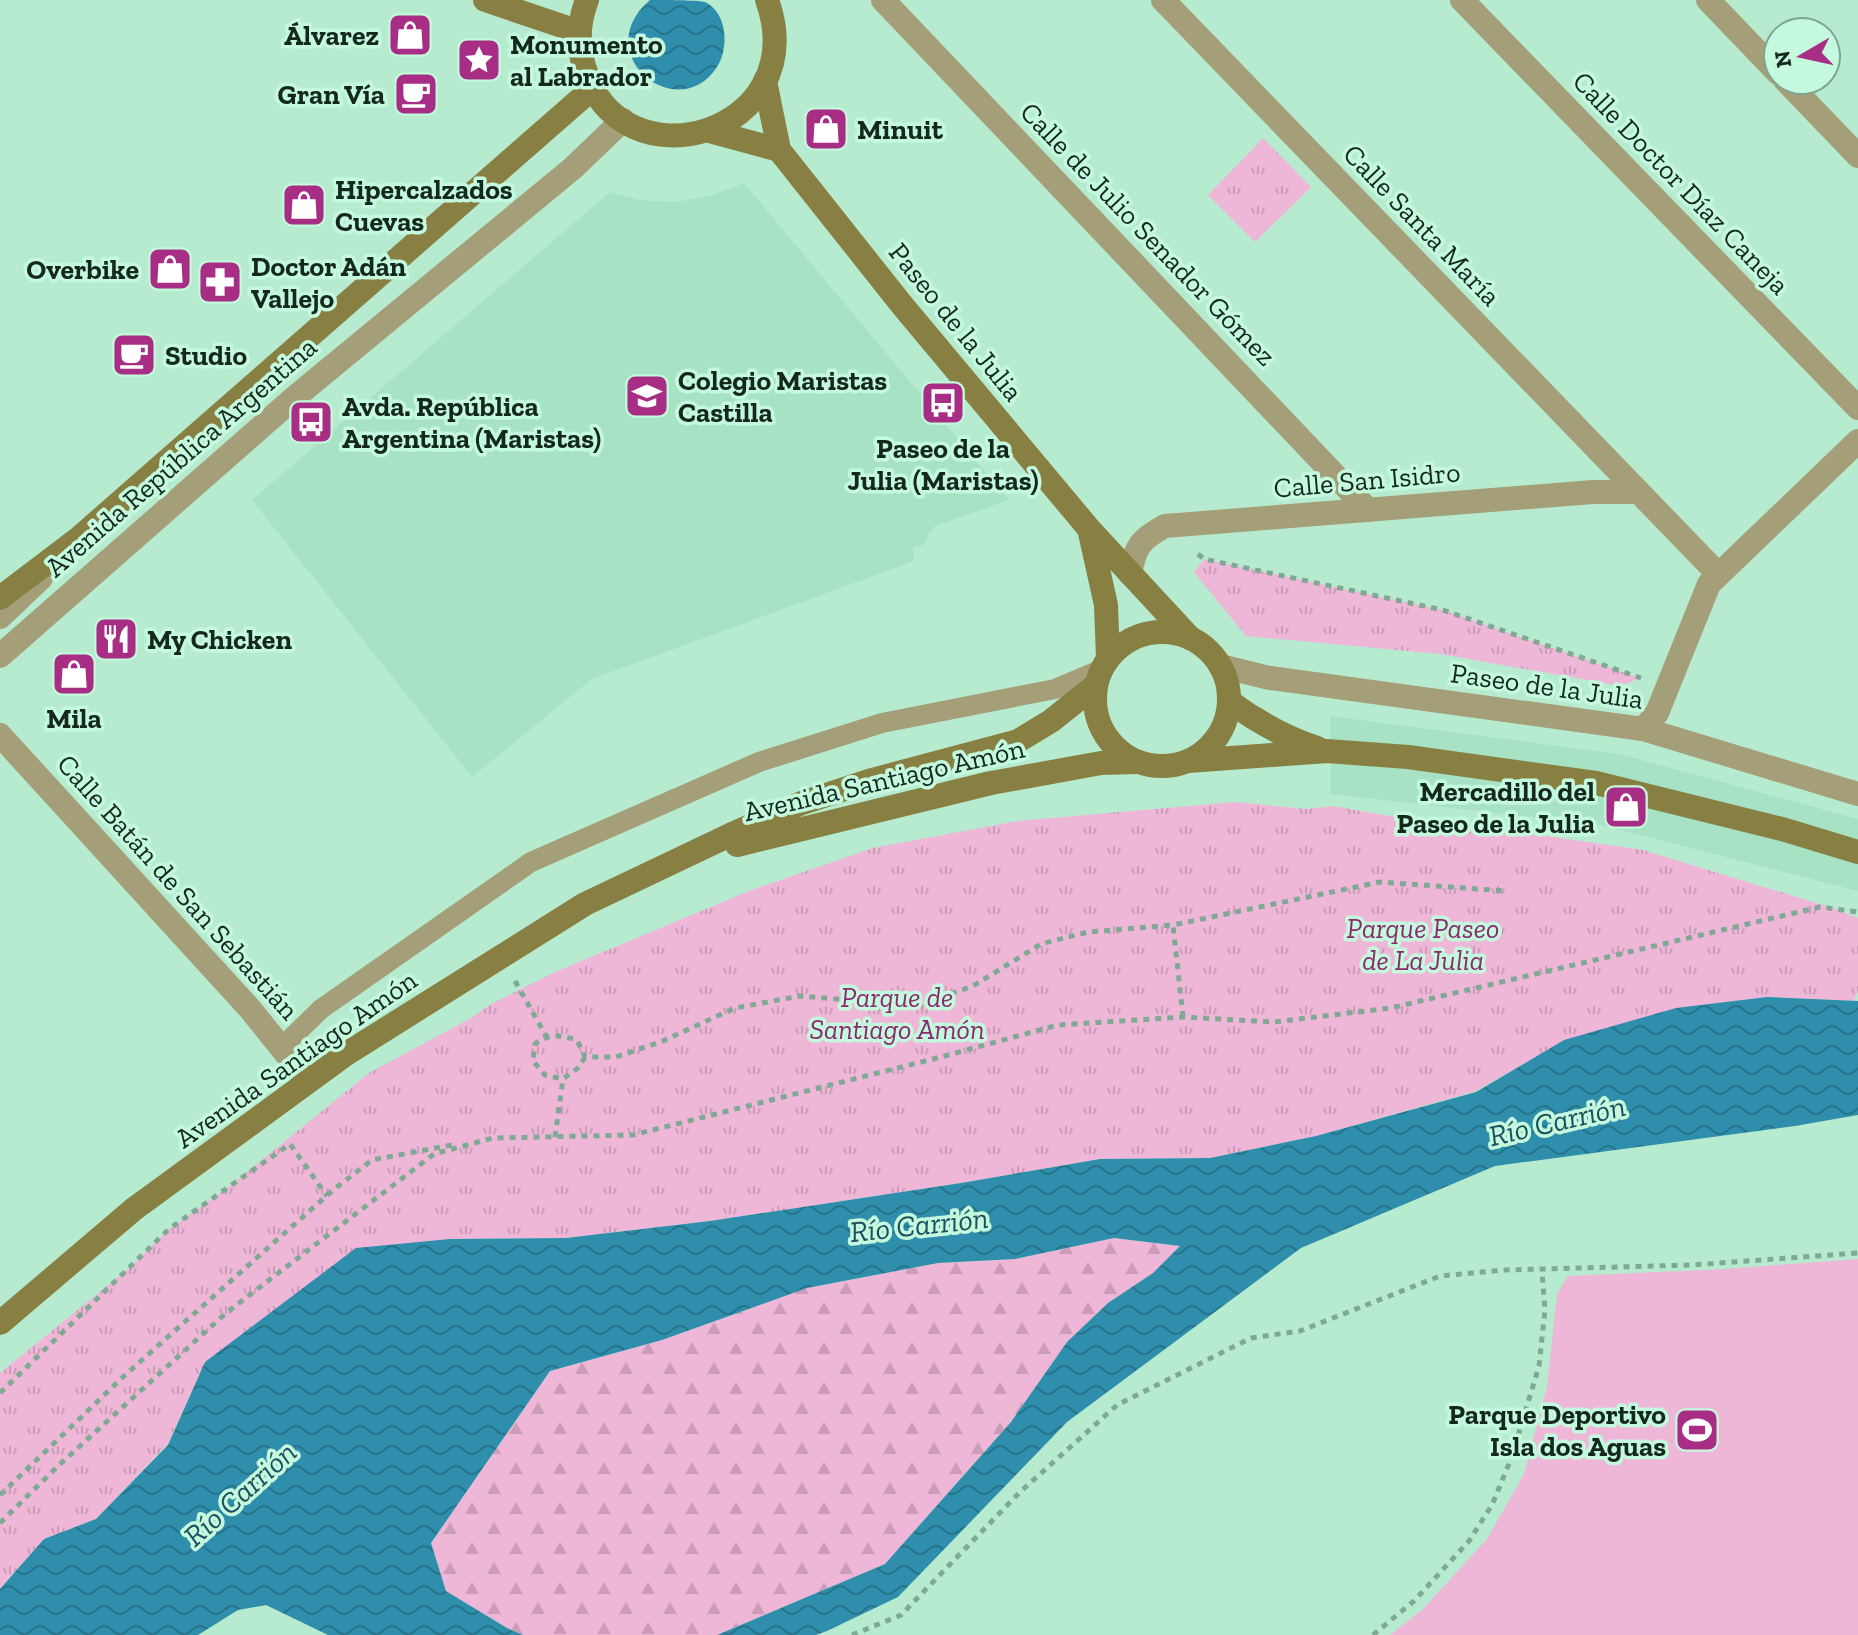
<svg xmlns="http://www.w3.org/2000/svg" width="1858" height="1635" viewBox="0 0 1858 1635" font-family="'Zilla Slab',serif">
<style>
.built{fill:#a6e2c3}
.grass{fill:url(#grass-tufts)}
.forest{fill:url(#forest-firs)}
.pitch{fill:#eeb7d8}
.water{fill:url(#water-waves)}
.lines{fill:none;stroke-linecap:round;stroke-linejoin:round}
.path{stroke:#80a994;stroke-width:5;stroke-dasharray:6 6;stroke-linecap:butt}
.lane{stroke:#a49f78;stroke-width:20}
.street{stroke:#a49f78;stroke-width:24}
.secondary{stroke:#888043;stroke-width:24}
.labels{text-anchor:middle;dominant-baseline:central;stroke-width:7;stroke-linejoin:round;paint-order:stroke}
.poi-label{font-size:28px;font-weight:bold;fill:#14281e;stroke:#c4f9dd;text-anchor:start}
.street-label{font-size:28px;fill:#14281e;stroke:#c4f9dd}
.park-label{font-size:28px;font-style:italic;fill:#8a2a6d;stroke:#c4f9dd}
.water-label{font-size:30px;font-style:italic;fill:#1c5060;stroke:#c4f9dd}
</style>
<defs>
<pattern id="grass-tufts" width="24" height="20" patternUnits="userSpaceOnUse" patternTransform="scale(2)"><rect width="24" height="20" fill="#eeb7d8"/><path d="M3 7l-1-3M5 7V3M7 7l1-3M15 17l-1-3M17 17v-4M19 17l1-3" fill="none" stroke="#cb9db9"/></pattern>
<pattern id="forest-firs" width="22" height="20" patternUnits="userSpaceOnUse" patternTransform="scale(2)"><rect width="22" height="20" fill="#eeb7d8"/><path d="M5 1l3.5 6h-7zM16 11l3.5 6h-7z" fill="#cb9db9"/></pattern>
<pattern id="water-waves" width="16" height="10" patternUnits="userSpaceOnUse" patternTransform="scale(2)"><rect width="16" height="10" fill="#2e8eab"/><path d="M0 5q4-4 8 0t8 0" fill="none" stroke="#26748b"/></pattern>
</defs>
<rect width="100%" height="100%" fill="#b7ebd0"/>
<g class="built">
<polygon points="744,183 1009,500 935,526 928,534 925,544 913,548 914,561 592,679 472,777 252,500 610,192 640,200 677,202 713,195"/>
<polygon points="1330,716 1619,754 1858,819 1858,891 1601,825 1331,794"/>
</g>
<g class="grass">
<polygon points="1263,138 1311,187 1255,242 1208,195"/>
<polygon points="1204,559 1443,610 1640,678 1621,686 1440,654 1246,636 1194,572"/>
<polygon points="1236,802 1306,809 1333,806 1383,815 1451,822 1643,850 1836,909 1858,918 1858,991 1854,1001 1767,997 1728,1002 1562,1042 1476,1091 1316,1136 1210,1158 1100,1159 961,1183 710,1221 566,1238 450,1239 205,1362 168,1444 96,1519 44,1539 0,1589 0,1373 128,1269 169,1229 227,1188 369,1073 471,1018 491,1004 555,972 749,891 873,848 1017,821"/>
</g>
<polygon class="forest" points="1114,1238 1181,1246 1153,1274 1108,1303 1067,1342 1011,1422 885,1564 717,1635 523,1635 507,1628 446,1591 431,1543 550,1371 662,1340 807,1288 938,1263 1015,1259"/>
<polygon class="pitch" points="1858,1259 1858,1635 1390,1635 1423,1609 1487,1539 1524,1474 1547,1387 1557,1294 1568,1276 1725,1269"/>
<g class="water">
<path d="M650 0C664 0 695 0 705 2 728 13 729 49 717 67 678 127 587 54 650 0Z"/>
<polygon points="1767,997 1858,1001 1858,1115 1795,1126 1495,1166 1301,1248 1067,1422 898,1597 827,1631 816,1635 717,1635 885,1564 1011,1422 1067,1342 1108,1303 1153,1273 1180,1246 1114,1238 1015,1259 938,1263 807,1288 662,1340 550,1371 431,1543 446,1591 507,1628 523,1635 328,1635 266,1605 238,1610 198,1635 0,1635 0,1589 44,1539 96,1519 168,1445 205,1362 356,1248 450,1239 566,1238 710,1221 961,1183 1100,1159 1210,1158 1316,1136 1476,1092 1564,1040 1676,1008"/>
</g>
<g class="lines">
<g class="path">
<polyline points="1198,554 1204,559 1443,610 1641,678"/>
<polyline points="515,981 546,1036"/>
<polyline points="1183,1017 1173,925 1380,882 1506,891"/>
<path d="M585 1057 578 1068 563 1079 545 1075 533 1061 535 1044C550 1033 560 1035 577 1040L585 1057H616L663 1041 735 1008 800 996 916 1006 973 986 1041 944 1088 932 1173 925"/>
<polyline points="555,1137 563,1079"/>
<polyline points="0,1393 169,1229 290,1144 327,1196"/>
<polyline points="0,1495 124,1376 333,1190 372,1160 457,1144"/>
<polyline points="0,1523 58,1466 226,1313 434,1154 493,1138 633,1135 941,1057 1058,1025 1183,1017 1274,1022 1391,1008 1820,907 1858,912"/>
<polyline points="852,1635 901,1615 1019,1493 1117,1405 1251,1338 1300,1331 1440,1276 1504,1270 1692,1265 1858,1253"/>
<polyline points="1373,1635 1414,1601 1469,1541 1492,1505 1511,1459 1539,1366 1545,1310 1542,1271"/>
</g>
<polyline class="lane" points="282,1047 321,1009 531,862 759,762 882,723 1055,689 1100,670"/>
<g class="street">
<polyline points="883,0 1368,510"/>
<polyline points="1163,0 1718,574"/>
<polyline points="1462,0 1858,408"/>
<polyline points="1708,0 1778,73"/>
<polyline points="1785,80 1858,156"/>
<path d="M1130 574C1135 546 1141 539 1165 526L1593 492H1638"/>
<polyline points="0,617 41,578"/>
<polyline points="0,656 294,398 573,168 623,120"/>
<polyline points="1220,666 1270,678 1643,729 1858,794"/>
<polyline points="1643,729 1657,713 1709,584 1858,441"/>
<polyline points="0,735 250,1009 308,1081"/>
</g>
<g class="secondary">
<polyline points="485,0 580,32"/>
<path d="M587 0C579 21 577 44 584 66 619 191 815 134 767 0"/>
<polyline points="765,81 779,150 902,305 1090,530 1190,638"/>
<polyline points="709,131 779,150"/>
<polyline points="1090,533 1106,605 1108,658"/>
<polyline points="0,598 79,538 593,88"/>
<circle cx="1162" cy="699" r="67"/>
<path d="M1229 701C1257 722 1284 737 1317 748"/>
<polyline points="1188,761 1327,751 1408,757 1596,783 1782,829 1858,852"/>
<polyline points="737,845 991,783 1101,763 1138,762"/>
<polyline points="0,1323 134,1209 346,1054 585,904 730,835 802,803 872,780 1018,741 1051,721 1095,686"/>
</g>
</g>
<defs>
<g id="shop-square" transform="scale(2.3)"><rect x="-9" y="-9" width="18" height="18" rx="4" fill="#a72e84" stroke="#c4f9dd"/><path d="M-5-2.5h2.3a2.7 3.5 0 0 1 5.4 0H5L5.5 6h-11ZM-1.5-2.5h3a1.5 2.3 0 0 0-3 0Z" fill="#fff"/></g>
<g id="sight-square" transform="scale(2.3)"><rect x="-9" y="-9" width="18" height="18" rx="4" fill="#a72e84" stroke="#c4f9dd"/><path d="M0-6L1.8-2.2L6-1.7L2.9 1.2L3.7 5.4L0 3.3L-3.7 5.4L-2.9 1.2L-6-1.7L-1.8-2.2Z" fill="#fff"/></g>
<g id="cafe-square" transform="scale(2.3)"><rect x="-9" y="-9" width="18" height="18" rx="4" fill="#a72e84" stroke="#c4f9dd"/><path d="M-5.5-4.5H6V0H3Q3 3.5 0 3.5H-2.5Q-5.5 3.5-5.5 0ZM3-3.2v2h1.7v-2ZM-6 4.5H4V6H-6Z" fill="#fff"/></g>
<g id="pharmacy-square" transform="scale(2.3)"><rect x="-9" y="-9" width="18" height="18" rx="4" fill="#a72e84" stroke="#c4f9dd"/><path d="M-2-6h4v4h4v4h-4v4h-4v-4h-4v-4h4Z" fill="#fff"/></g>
<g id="school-square" transform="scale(2.3)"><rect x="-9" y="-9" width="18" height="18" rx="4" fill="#a72e84" stroke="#c4f9dd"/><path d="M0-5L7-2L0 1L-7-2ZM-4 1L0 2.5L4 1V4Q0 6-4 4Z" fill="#fff"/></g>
<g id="bus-square" transform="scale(2.3)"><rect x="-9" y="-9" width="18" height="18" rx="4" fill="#a72e84" stroke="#c4f9dd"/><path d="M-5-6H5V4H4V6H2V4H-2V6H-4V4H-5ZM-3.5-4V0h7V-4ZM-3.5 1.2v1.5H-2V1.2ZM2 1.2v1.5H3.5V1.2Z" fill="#fff"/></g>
<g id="restaurant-square" transform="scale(2.3)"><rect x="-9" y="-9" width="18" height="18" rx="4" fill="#a72e84" stroke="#c4f9dd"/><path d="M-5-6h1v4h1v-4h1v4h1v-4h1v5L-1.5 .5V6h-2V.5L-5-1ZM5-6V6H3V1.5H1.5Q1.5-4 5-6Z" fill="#fff"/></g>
<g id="stadium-square" transform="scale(2.3)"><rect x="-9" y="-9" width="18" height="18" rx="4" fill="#a72e84" stroke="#c4f9dd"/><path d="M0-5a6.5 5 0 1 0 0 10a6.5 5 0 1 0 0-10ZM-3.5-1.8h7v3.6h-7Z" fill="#fff"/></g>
</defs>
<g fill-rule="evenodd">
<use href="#shop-square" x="410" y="35"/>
<use href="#sight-square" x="479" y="60"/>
<use href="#cafe-square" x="416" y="94"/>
<use href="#shop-square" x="826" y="129"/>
<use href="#shop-square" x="304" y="205"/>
<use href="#shop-square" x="170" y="269"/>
<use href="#pharmacy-square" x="220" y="282"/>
<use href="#cafe-square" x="134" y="355"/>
<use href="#school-square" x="647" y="396"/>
<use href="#bus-square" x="943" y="403"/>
<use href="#bus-square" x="311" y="422"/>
<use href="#restaurant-square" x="116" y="639"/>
<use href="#shop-square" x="74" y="674"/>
<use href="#shop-square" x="1626" y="807"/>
<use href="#stadium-square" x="1697" y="1430"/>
</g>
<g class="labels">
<g class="poi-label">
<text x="379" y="35" text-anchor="end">Álvarez</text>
<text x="510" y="44">Monumento<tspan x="510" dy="32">al Labrador</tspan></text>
<text x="385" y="94" text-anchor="end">Gran Vía</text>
<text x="857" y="129">Minuit</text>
<text x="335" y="189">Hipercalzados<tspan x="335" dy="32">Cuevas</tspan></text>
<text x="251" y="266">Doctor Adán<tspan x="251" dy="32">Vallejo</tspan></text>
<text x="139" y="269" text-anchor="end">Overbike</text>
<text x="165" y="355">Studio</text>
<text x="678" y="380">Colegio Maristas<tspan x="678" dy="32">Castilla</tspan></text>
<text x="342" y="406">Avda. República<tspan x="342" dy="32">Argentina (Maristas)</tspan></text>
<text x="943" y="448" text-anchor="middle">Paseo de la<tspan x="943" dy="32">Julia (Maristas)</tspan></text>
<text x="147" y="639">My Chicken</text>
<text x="74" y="718" text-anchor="middle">Mila</text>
<text x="1595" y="791" text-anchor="end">Mercadillo del<tspan x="1595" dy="32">Paseo de la Julia</tspan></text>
<text x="1666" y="1414" text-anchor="end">Parque Deportivo<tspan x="1666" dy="32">Isla dos Aguas</tspan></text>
</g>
<g class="street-label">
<text transform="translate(1681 183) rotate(46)">Calle Doctor Díaz Caneja</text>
<text transform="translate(1422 225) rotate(46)">Calle Santa María</text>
<text transform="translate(1148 234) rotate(46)">Calle de Julio Senador Gómez</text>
<text transform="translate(956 322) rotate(51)">Paseo de la Julia</text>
<text transform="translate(181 457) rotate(-41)">Avenida República Argentina</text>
<text transform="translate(1367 480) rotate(-5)">Calle San Isidro</text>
<text transform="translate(1547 686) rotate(8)">Paseo de la Julia</text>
<text transform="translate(884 780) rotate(-13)">Avenida Santiago Amón</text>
<text transform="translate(178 887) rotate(48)">Calle Batán de San Sebastián</text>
<text transform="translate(296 1059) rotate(-35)">Avenida Santiago Amón</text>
</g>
<g class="park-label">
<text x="1423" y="928">Parque Paseo<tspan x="1423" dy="32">de La Julia</tspan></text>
<text x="897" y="997">Parque de<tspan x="897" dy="32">Santiago Amón</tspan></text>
</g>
<g class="water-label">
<text transform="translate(1557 1121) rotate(-13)">Río Carrión</text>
<text transform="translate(919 1225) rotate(-6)">Río Carrión</text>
<text transform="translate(240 1494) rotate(-42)">Río Carrión</text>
</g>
</g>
<g transform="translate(1802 56) rotate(261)"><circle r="38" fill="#c4f9dd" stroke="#7ea591" stroke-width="2"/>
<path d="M0-6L14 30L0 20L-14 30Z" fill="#a72e84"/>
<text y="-12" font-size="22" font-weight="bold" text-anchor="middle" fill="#14281e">N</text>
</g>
</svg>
